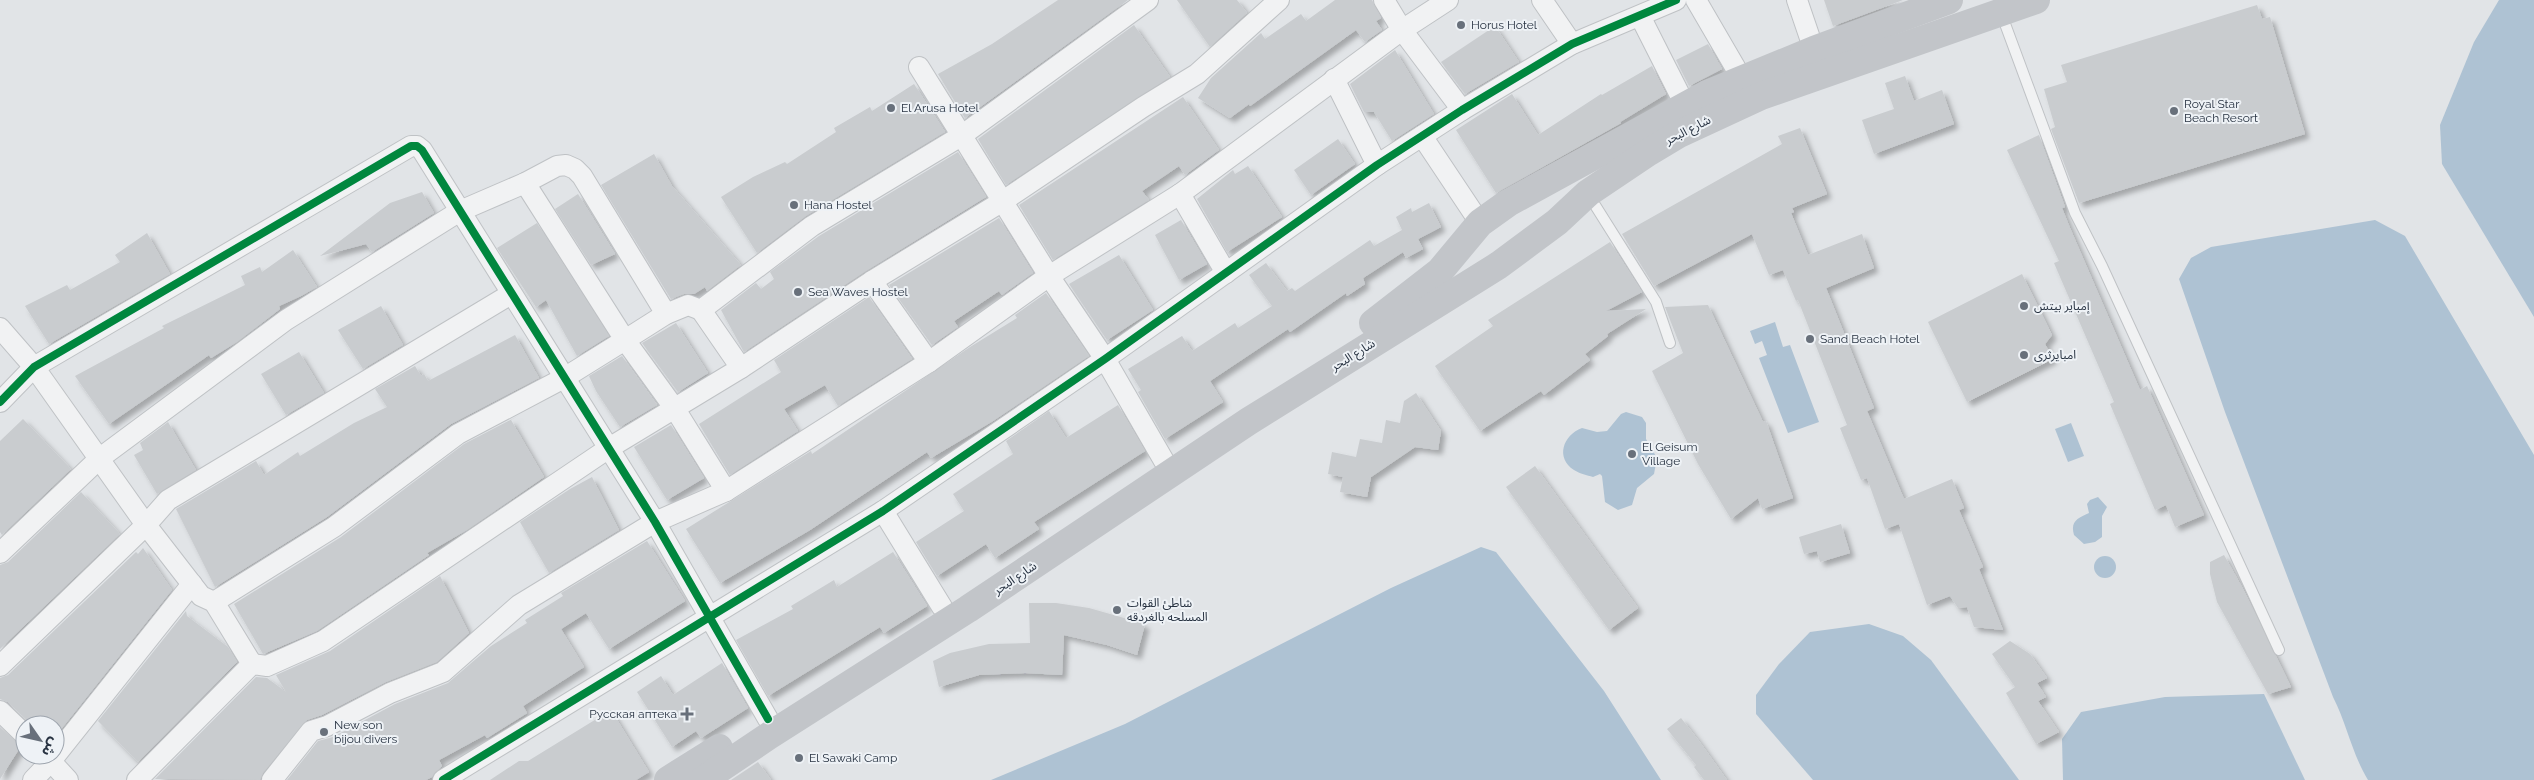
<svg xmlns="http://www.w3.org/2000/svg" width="2534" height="780" viewBox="0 0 2534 780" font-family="Raleway,'Noto Sans Arabic',sans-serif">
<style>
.water{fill:#aec2d3}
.building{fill:#c9cccf;filter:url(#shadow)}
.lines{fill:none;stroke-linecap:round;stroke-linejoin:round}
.lane-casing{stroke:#bfc2c5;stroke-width:12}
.street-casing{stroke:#bfc2c5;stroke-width:22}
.lane{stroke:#f1f2f3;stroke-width:10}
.street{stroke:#f1f2f3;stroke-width:20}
.secondary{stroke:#c2c5c9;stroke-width:28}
.cycleway-casing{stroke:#eef2f6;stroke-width:11}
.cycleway{stroke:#00873e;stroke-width:8}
.poi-dot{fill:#68707b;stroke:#eef2f6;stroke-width:2}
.labels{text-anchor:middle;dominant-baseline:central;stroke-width:4;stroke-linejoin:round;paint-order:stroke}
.poi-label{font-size:12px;fill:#273241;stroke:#eef2f6;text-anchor:start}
.street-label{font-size:12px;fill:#273241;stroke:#eef2f6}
</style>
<defs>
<filter id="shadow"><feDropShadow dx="4.5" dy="4.5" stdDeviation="2.5" flood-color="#0004"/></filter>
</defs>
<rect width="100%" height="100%" fill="#e1e4e7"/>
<g class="water">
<polygon points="2499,0 2534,0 2534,317 2442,164 2440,125 2474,42"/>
<path d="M2375 220 2405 236 2534 455V780H2368C2352 754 2347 724 2333 697L2225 412 2179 279 2191 258 2211 247Z"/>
<polygon points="1775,322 1783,347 1790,345 1819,422 1788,433 1759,358 1767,355 1762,341 1755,344 1750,331"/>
<path d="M1626 412 1642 417 1646 423V439L1657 458 1654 474 1637 488 1632 505 1618 510 1605 502 1602 476 1600 474 1593 477C1587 475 1580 474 1574 470 1555 458 1563 435 1582 428L1597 432 1607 431 1621 414Z"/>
<polygon points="2071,423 2084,456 2068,462 2055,429"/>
<path d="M2098 497 2107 507 2102 516V537L2095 542 2084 544 2074 535C2070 521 2078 518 2089 513L2087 504 2090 500Z"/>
<polygon points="1481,547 1496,552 1604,691 1661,780 991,780 1125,724 1391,588"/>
<circle cx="2105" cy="567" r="11"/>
<polygon points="1869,624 1903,636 1931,660 2019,780 1813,780 1756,714 1756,695 1779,664 1810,632"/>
<polygon points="2264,694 2305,780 2063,780 2062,739 2081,712 2165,697"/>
</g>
<g class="building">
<polygon points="1058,0 1128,0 965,118 938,74 992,44"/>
<polygon points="1177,0 1237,0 1247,13 1210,47"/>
<polygon points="1335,0 1372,0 1381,18 1376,21 1382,30 1365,42 1356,30 1250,106 1249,104 1230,118 1198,98 1211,78 1261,33 1265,39 1301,14 1306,21"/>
<polygon points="1824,0 1903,0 1833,26"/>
<polygon points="2257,5 2262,19 2270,17 2305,134 2079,203 2051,129 2055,127 2044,89 2067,82 2061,65"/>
<polygon points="1134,25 1170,77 1006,185 978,139"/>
<polygon points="1495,26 1519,62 1465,94 1441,62"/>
<polygon points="1708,44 1722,69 1689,86 1676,60"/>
<polygon points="1395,50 1434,114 1392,141 1374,112 1364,112 1350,84"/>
<polygon points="1652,66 1666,94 1620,122 1621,123 1496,193 1456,130 1512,94 1538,135 1601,94 1602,95"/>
<polygon points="1905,76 1914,101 1942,90 1954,124 1874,154 1862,120 1894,109 1885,83"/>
<polygon points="914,84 945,132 806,216 757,253 721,197 753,177 785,162 787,164 836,132 834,128 870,107 872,111"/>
<polygon points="1183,97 1219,150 1185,175 1179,166 1142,191 1149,200 1053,260 1019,205"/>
<polygon points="1800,128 1827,194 1792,208 1794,212 1791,213 1808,255 1862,234 1874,268 1826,288 1874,408 1867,411 1904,499 1952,479 1964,508 1959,510 1983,567 1979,569 2003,630 1974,627 1967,607 1958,608 1950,596 1927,605 1899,524 1885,529 1867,478 1861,480 1840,428 1847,425 1798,300 1796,301 1783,270 1769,275 1752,234 1654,286 1622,234 1782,144 1778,136"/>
<polygon points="2039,135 2065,207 2062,208 2070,228 2140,390 2147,386 2204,515 2175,527 2166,505 2155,510 2110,404 2114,402 2054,263 2059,261 2007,150"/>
<polygon points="1338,139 1355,164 1311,195 1294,170"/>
<polygon points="958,152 986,197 866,271 744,352 721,310 756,283 761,289 774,279 770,272 819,236"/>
<polygon points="654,154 672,186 741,265 707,291 705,287 694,294 684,294 671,299 601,185"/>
<polygon points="1248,166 1282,217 1227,252 1197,199 1233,170 1235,174"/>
<polygon points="422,192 434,213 372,252 366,244 320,256 390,203"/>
<polygon points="578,194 615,254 591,265 555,209"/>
<polygon points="1429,203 1441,227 1418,239 1423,249 1406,258 1403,252 1363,278 1365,284 1347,296 1346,293 1290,332 1288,329 1210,381 1223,402 1165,439 1138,392 1141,390 1128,369 1182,336 1192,351 1235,323 1238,328 1272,306 1249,275 1266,263 1287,291 1292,288 1295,291 1370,240 1374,246 1402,230 1396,217 1411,208 1412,212"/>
<polygon points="999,218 1033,273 1002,295 999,291 954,321 958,327 932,345 889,285"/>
<polygon points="1181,220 1207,264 1179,280 1155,235"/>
<polygon points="537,223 609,336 577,356 546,300 536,307 497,248"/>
<polygon points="147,233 170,274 49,344 25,306 67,285 70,290 120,262 115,255"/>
<polygon points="1610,242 1642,292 1606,311 1646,309 1607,334 1608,336 1585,354 1590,360 1544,395 1541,391 1480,431 1435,366 1493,326 1488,320"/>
<polygon points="293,250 317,287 301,296 279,306 280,309 237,342 211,358 209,355 109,424 75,376 164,328 162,326 245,285 241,276 260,267 262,272"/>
<polygon points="1119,255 1153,310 1107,340 1069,284"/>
<polygon points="2022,274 2052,335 2045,344 2053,359 1967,402 1928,322"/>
<polygon points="1046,293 1089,356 993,421 931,458 927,452 810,530 720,583 686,529 811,451 812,454 970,347 1017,318 1015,315"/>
<polygon points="869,297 912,359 838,406 825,385 784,409 798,431 730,475 699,424 781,372 774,360"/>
<polygon points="1708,305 1763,422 1766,421 1793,498 1762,509 1758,498 1731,519 1698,464 1652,371 1683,353 1665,307"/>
<polygon points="381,306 403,345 363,369 338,330"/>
<polygon points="676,323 708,373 678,392 642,343"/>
<polygon points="515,335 539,378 451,424 327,517 215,587 176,509 256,461 264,475 298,452 300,456 354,423 387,407 375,389 415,366 421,376 424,374 428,381"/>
<polygon points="299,352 324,393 286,415 261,374"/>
<polygon points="622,356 657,405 620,427 596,391 589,376"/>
<polygon points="1416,393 1441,431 1438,450 1415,447 1371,477 1367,497 1340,492 1343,477 1328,474 1332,452 1356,457 1360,439 1382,443 1386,420 1400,423 1404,401"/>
<polygon points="1118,405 1145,451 1034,522 1039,529 995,558 986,544 937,576 916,542 964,511 953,494 1013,454 1006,441 1049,411 1066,438"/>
<polygon points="520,415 511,420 544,477 467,530 427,553 429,555 317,631 263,654 234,604 341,537 464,444"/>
<polygon points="23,419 71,469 2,535 0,532 0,441"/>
<polygon points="168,422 196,470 157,494 134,455 143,450 140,443"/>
<polygon points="671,425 704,478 667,500 634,447"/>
<polygon points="1535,466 1638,608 1609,630 1506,487"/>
<polygon points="592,477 619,530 549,573 520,522 570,489"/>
<polygon points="81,492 120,534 0,649 0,565 8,562"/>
<polygon points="1841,524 1850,553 1820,562 1817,551 1804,554 1799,537"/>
<polygon points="647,541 685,601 609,649 586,613 561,629 584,667 523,706 527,713 487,738 485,735 439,760 442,766 432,777 426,780 287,780 318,741 333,737 395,704 448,683 491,646 527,623 525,620 563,596 561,593"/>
<polygon points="143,548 172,590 55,737 55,725 32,725 8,702 0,699 0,678 8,675 136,552 138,554"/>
<polygon points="893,552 927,606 884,633 880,627 768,696 736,640 793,609 791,606 834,580 837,587"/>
<polygon points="2224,555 2243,589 2291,687 2268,694 2217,602 2210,574 2210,562"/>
<polygon points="440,576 469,633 437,662 386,682 322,715 307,720 263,773 260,780 155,779 256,677 267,678 286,692 276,675 330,651"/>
<polygon points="1029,603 1056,603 1089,608 1145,624 1137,655 1107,645 1064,635 1062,675 1025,673 979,675 939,687 933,661 950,653 989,644 1030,643"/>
<polygon points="186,611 187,616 228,647 237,662 138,762 98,721"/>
<polygon points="2010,641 2030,654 2047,678 2037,683 2046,697 2038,701 2059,732 2036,744 2006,693 2015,687 1992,654"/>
<polygon points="722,663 748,708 701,738 696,731 672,747 637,692 661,676 673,695"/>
<polygon points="611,710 649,772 636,780 490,780 519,761 528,761"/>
<polygon points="1681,718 1699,741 1727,780 1704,780 1694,767 1696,765 1667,729"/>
<polygon points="0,727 21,746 0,779"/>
<polygon points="758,762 771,780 731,780"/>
</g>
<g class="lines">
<g class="lane-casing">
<g id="lane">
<polyline points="2001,13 2075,213 2102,266 2279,650"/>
<polyline points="1588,194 1656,302 1670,343"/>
</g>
</g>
<g class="street-casing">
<g id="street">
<polyline points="1384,0 1402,30 1462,110"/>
<polyline points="1542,0 1572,44"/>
<polyline points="1696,0 1742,79"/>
<polyline points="1797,0 1814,50"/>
<polyline points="1640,16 1685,105"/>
<polyline points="919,67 1049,276 1105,359 1164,461"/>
<polyline points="1334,79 1377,165"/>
<polyline points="1422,136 1480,223"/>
<polyline points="1180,194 1226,273"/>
<polyline points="872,281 929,362"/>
<polyline points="0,328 34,367 146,525 201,596 214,602 252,664"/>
<polyline points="741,368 872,281 1003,201 1143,107 1197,74 1279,0"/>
<polyline points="0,402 34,367 411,146 417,146 422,150 655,522 768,719"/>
<polyline points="726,491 675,409 625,340 666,314 688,305 701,310 812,226 961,136 1148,0"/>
<polyline points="883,511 942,607"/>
<polyline points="0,553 100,458 286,320 460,211 525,183 557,166 566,165 575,169 582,176 666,314"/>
<polyline points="214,602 334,527 458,434 564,378 625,340 525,183"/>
<polyline points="0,666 146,525 168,500 511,294"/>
<polyline points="0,711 25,735"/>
<polyline points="45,755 68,780"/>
<polyline points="33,780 51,761 192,584"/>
<polyline points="137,780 252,664 267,666 323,641 609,448 741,368 701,310"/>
<polyline points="272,780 311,731 327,726 390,693 443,672 519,605 655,522 726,491 929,362 1049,276 1180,194 1402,30 1448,0"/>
<polyline points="443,780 883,511 1105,359 1377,165 1462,110 1572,44 1676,0"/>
</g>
</g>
<use href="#lane" class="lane"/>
<use href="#street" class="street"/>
<g class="secondary">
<polyline points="1373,323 1440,271 1480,223 1508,203 1707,94 1814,50 1949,0"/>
<polyline points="668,780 719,748"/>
<polyline points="703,780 770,735 968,609 1249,421 1499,265 1557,222 1588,193 1649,152 1679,134 1761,96 2036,0"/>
</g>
<g class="cycleway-casing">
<g id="cycleway">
<polyline points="0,402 34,367 411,146 417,146 422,150 655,522 768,719"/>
<polyline points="443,780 883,511 1105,359 1377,165 1462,110 1572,44 1676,0"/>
</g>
</g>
<use href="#cycleway" class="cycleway"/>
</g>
<g class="poi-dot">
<circle cx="1461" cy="25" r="5"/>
<circle cx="891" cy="108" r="5"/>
<circle cx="2174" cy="111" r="5"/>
<circle cx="794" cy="205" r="5"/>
<circle cx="798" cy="292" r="5"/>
<circle cx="2024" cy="306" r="5"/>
<circle cx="1810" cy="339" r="5"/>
<circle cx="2024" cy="355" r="5"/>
<circle cx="1632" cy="454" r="5"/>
<circle cx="1117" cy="610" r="5"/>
<path d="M684.5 706.5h5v5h5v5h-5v5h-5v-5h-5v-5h5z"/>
<circle cx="324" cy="732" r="5"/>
<circle cx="799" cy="758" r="5"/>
</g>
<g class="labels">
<g class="poi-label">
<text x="1471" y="25">Horus Hotel</text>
<text x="2184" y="104">Royal Star<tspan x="2184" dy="14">Beach Resort</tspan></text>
<text x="901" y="108">El Arusa Hotel</text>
<text x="804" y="205">Hana Hostel</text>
<text x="808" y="292">Sea Waves Hostel</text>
<text x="2034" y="306">إمباير بيتش</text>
<text x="1820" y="339">Sand Beach Hotel</text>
<text x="2034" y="355">امبايرثرى</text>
<text x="1642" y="447">El Geisum<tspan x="1642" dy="14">Village</tspan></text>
<text x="1127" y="603">شاطئ القوات<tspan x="1127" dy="14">المسلحه بالغردقه</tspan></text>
<text x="677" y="714" text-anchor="end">Русская аптека</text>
<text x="334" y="725">New son<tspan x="334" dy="14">bijou divers</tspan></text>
<text x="809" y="758">El Sawaki Camp</text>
</g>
<g class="street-label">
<text transform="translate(1688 130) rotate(-27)">شارع البحر</text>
<text transform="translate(1353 355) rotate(-32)">شارع البحر</text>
<text transform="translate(1015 578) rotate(-34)">شارع البحر</text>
</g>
</g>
<g transform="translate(40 740) rotate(124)"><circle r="24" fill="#eef2f6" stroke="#9ea5ae"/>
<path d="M0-4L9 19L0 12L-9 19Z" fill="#68707b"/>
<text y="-8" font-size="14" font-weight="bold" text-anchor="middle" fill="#273241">ش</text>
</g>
</svg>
